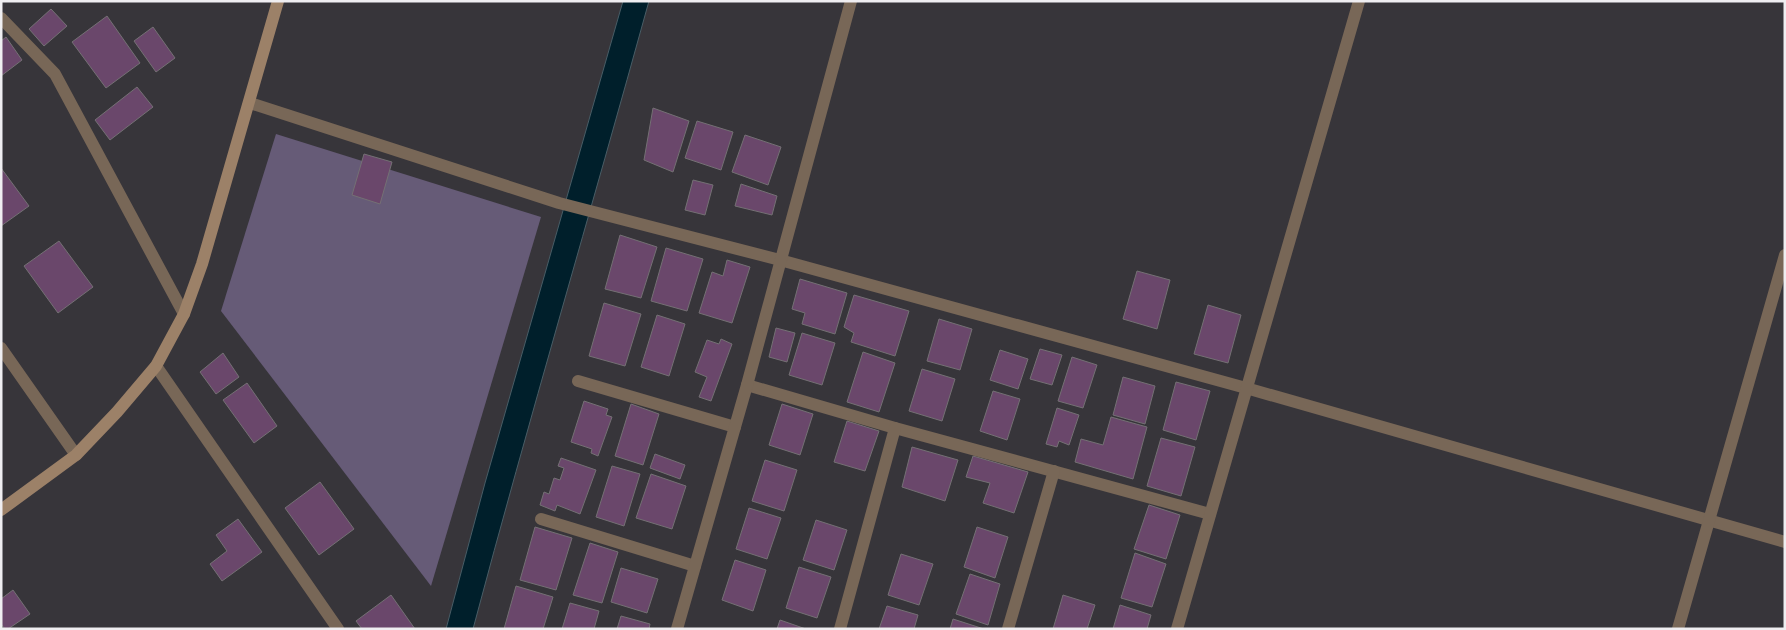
<svg xmlns="http://www.w3.org/2000/svg" width="1786" height="630" viewBox="0 0 1786 630" font-family="Roboto,sans-serif">
<style>
.green{fill:#665b77}
.water{fill:#001f2b;stroke:#485d66}
.building{fill:#6a476b;stroke:#747074}
.lines{fill:none;stroke-linecap:round;stroke-linejoin:round}
.street{stroke:#786757;stroke-width:12}
.secondary{stroke:#9c8168;stroke-width:12}
</style>
<rect width="100%" height="100%" fill="#37353a"/>
<polygon class="green" points="276,134 541,217 431,586 221,311"/>
<path class="water" d="M623 1H649C591 211 529 419 473 629H446L485 483Z"/>
<g class="building">
<polygon points="51,9 67,26 44,46 29,29"/>
<polygon points="107,16 140,63 106,88 72,42"/>
<polygon points="153,27 175,58 156,72 134,41"/>
<polygon points="6,37 22,60 1,76 1,41"/>
<polygon points="137,87 153,107 110,140 95,120"/>
<polygon points="653,108 689,121 673,172 644,160"/>
<polygon points="697,121 733,132 721,170 685,158"/>
<polygon points="745,135 781,147 768,185 732,172"/>
<polygon points="364,154 392,162 380,204 352,195"/>
<polygon points="1,168 29,206 1,226"/>
<polygon points="693,180 713,185 705,215 685,210"/>
<polygon points="741,184 777,196 772,215 735,206"/>
<polygon points="620,235 657,247 641,298 605,289"/>
<polygon points="59,241 93,287 58,313 24,266"/>
<polygon points="666,248 703,259 687,311 651,301"/>
<polygon points="727,260 750,267 732,323 699,313 712,272 723,276"/>
<polygon points="1137,271 1170,280 1157,329 1123,319"/>
<polygon points="800,279 847,293 835,334 802,324 805,313 792,309"/>
<polygon points="854,295 909,311 895,356 851,342 854,333 844,327"/>
<polygon points="604,303 641,314 625,366 589,356"/>
<polygon points="1208,305 1241,315 1228,363 1194,354"/>
<polygon points="657,315 685,324 669,376 641,367"/>
<polygon points="939,319 972,329 960,370 927,361"/>
<polygon points="776,328 795,333 787,362 769,357"/>
<polygon points="802,333 835,343 822,385 789,375"/>
<polygon points="721,339 732,344 711,401 699,397 707,377 695,372 707,340 719,344"/>
<polygon points="1040,349 1062,355 1052,385 1030,379"/>
<polygon points="1000,350 1028,359 1018,389 990,380"/>
<polygon points="863,352 895,363 879,412 847,402"/>
<polygon points="223,353 239,377 216,394 200,372"/>
<polygon points="1072,357 1097,365 1083,408 1058,401"/>
<polygon points="922,369 955,379 942,421 909,411"/>
<polygon points="1123,377 1155,386 1145,424 1113,415"/>
<polygon points="1176,382 1210,391 1196,440 1163,430"/>
<polygon points="247,383 277,426 254,443 223,400"/>
<polygon points="993,391 1020,399 1007,440 980,431"/>
<polygon points="584,401 608,409 606,415 612,417 598,456 591,453 592,449 571,442"/>
<polygon points="631,404 659,414 643,465 615,456"/>
<polygon points="782,404 813,414 800,455 769,445"/>
<polygon points="1057,408 1079,415 1069,445 1059,441 1057,447 1046,444"/>
<polygon points="1111,417 1147,427 1133,479 1075,462 1081,439 1103,445"/>
<polygon points="847,421 879,431 865,471 834,462"/>
<polygon points="1161,438 1195,447 1181,496 1147,486"/>
<polygon points="912,447 958,460 945,501 902,487"/>
<polygon points="655,454 685,465 680,479 650,468"/>
<polygon points="973,456 1028,472 1014,513 983,503 990,483 966,477"/>
<polygon points="561,458 596,470 580,514 557,505 555,511 540,505 544,492 549,494 554,478 560,480 564,468 558,466"/>
<polygon points="765,460 797,470 784,511 752,501"/>
<polygon points="612,466 640,474 624,526 596,517"/>
<polygon points="651,474 686,486 672,529 636,518"/>
<polygon points="320,482 354,529 319,555 285,508"/>
<polygon points="1149,505 1180,515 1166,559 1134,549"/>
<polygon points="749,508 781,518 767,559 736,549"/>
<polygon points="238,519 262,552 222,581 210,564 227,551 216,535"/>
<polygon points="816,520 847,530 834,570 803,560"/>
<polygon points="535,527 572,538 556,590 520,580"/>
<polygon points="977,527 1008,537 995,578 964,567"/>
<polygon points="590,543 618,552 602,603 573,595"/>
<polygon points="1135,553 1166,564 1152,607 1121,598"/>
<polygon points="901,554 933,564 919,605 888,595"/>
<polygon points="735,560 766,570 753,611 722,600"/>
<polygon points="799,567 831,577 817,618 786,608"/>
<polygon points="621,568 658,579 647,613 611,602"/>
<polygon points="970,574 1000,584 988,625 956,614"/>
<polygon points="516,586 553,597 543,629 504,629"/>
<polygon points="13,590 30,614 8,629 5,629 1,624 1,599"/>
<polygon points="391,595 415,629 362,629 356,621"/>
<polygon points="1063,595 1095,605 1087,629 1053,629"/>
<polygon points="570,603 599,611 594,629 562,629"/>
<polygon points="1120,605 1151,615 1147,629 1113,629"/>
<polygon points="887,606 918,615 914,629 879,629"/>
<polygon points="621,616 650,624 649,629 617,629"/>
<polygon points="953,619 984,629 950,629"/>
<polygon points="780,620 806,629 777,629"/>
</g>
<g class="lines">
<g class="street">
<polyline points="1,18 55,74 184,314"/>
<polyline points="250,103 559,203 780,260 1246,388 1785,542"/>
<polyline points="1,348 76,455"/>
<polyline points="156,366 338,629"/>
<polyline points="578,381 735,427"/>
<polyline points="747,385 895,428 1210,514"/>
<polyline points="541,519 695,566"/>
<polyline points="677,629 747,385 851,1"/>
<polyline points="840,629 895,428"/>
<polyline points="1008,629 1054,471"/>
<polyline points="1177,629 1359,1"/>
<polyline points="1678,629 1785,255"/>
</g>
<polyline class="secondary" points="1,510 76,455 117,412 156,366 184,314 202,264 278,1"/>
</g>
<rect width="1786" height="630" fill="none" stroke="#efeef1" stroke-width="5"/>
</svg>
